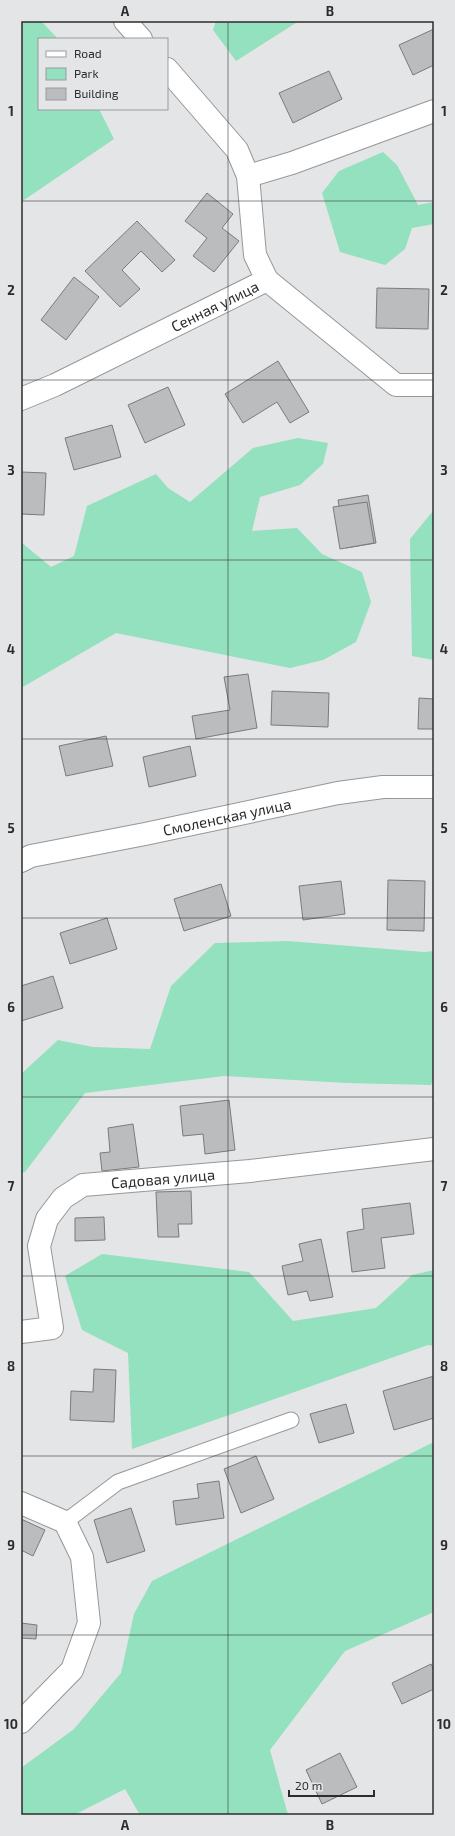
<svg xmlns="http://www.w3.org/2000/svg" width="455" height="1836" viewBox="0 0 455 1836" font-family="'Exo 2',sans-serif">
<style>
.green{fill:#93e1be}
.building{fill:#bbbcbd;stroke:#7a7b7c}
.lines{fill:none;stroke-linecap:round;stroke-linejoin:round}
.service-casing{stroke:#969799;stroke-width:17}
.minor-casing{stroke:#969799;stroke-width:24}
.service{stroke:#fff;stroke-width:15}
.minor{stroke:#fff;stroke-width:22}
.grid{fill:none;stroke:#2c2c2c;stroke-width:1;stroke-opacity:0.55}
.labels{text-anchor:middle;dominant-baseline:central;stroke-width:4;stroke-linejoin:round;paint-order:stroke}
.street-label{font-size:15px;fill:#2c2c2c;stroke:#e4e5e6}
.neatline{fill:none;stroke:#2c2c2c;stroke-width:1.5}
.grid-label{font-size:13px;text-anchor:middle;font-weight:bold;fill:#2c2c2c}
</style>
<rect width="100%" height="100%" fill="#e4e5e6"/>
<g class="green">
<polygon points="21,21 41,21 58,39 39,39 39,109 99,109 114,139 21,202"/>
<polygon points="216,21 299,21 236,61 213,30"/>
<polygon points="383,152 397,165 418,205 434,202 434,224 412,228 405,249 385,265 340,252 322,193 339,171"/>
<polygon points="298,438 328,443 323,464 300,485 260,497 252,531 297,528 322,554 362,572 371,602 356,642 323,660 290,668 116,633 21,688 21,542 51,567 74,556 87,506 156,474 168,488 190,502 253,448"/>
<polygon points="433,511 434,511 434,660 412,656 410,539"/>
<polygon points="288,941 424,952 434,951 434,1077 431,1085 347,1083 224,1076 85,1093 25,1172 21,1173 21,1074 58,1040 93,1047 150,1049 171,986 215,943"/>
<polygon points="102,1254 249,1272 293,1321 376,1308 412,1275 434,1270 434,1346 428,1345 132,1449 128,1353 82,1330 65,1276"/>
<polygon points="434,1442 434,1612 345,1651 270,1750 288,1815 140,1815 125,1789 74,1815 21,1815 21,1768 74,1729 121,1673 134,1614 152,1581"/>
</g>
<g class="building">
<polygon points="434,29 434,65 413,75 399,45"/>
<polygon points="329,71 342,99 293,123 279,93"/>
<polygon points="207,193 233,214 222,228 239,241 214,272 193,256 207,238 185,221"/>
<polygon points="137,221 175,260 162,272 141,251 122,270 140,289 120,307 85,271"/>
<polygon points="74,277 99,297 66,340 41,320"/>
<polygon points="377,288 429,289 428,329 376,328"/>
<polygon points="278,361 309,412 290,423 277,402 243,423 225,394"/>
<polygon points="168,387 185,425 145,443 128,405"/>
<polygon points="112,425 121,457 74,470 65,438"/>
<polygon points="21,472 46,473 44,515 21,514"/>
<polygon points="368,495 376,543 346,548 338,500"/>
<polygon points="367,502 374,543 340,549 333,507"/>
<polygon points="248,674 257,728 196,739 192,716 230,710 224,677"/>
<polygon points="272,691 329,693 328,727 271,725"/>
<polygon points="419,698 434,699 434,729 418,729"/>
<polygon points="106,736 113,766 66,776 59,746"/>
<polygon points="190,746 196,776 149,787 143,757"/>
<polygon points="388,880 425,881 424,931 387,930"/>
<polygon points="341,881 345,914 303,920 299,886"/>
<polygon points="221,884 231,916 184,931 174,899"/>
<polygon points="107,918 117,949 70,964 60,933"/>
<polygon points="53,976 63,1008 21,1021 21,986"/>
<polygon points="229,1100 235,1150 205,1154 203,1134 183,1136 180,1106"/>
<polygon points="133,1124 139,1167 102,1171 100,1153 110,1152 108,1128"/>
<polygon points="191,1191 192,1224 178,1224 179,1237 158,1237 156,1192"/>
<polygon points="410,1203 414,1234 381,1238 385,1268 352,1272 347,1232 364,1229 362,1209"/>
<polygon points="104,1217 105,1240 75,1241 75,1218"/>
<polygon points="321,1239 333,1297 310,1301 307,1291 288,1295 282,1266 303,1261 299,1244"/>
<polygon points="94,1369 116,1370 114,1422 70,1420 71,1391 93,1392"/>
<polygon points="434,1376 434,1418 394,1430 383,1391"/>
<polygon points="346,1404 354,1433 319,1443 310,1414"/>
<polygon points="256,1456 274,1499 241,1513 224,1469"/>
<polygon points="219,1481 224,1518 176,1525 173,1501 199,1498 197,1484"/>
<polygon points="131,1508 145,1551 107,1563 94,1520"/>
<polygon points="21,1519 45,1530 33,1556 21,1550"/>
<polygon points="21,1623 37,1625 36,1639 21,1638"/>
<polygon points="431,1664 434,1671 434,1689 402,1704 392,1683"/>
<polygon points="340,1753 357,1787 322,1804 306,1770"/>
</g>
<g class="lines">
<g class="service-casing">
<polyline id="service" points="65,1522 118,1482 291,1420"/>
</g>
<g class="minor-casing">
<g id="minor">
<polyline points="125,21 141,39"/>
<polyline points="167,69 237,150 248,176 255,255 267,280"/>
<polyline points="248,176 292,163 434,111"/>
<path id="s1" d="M21 399 55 385 267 280 396 385H434"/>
<path id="s2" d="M21 861 31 856 145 834 338 793 383 787H434"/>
<path id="s3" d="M21 1332 52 1328 39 1246 47 1219 63 1198 83 1185 250 1171 434 1149"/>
<polyline points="21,1503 65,1522 82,1557 89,1623 72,1670 21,1722"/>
</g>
</g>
<use href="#service" class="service"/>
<use href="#minor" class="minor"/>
</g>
<path class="grid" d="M228 21V1815M21 201H434M21 380H434M21 560H434M21 739H434M21 918H434M21 1097H434M21 1276H434M21 1456H434M21 1635H434"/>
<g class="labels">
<g class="street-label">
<text stroke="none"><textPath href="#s1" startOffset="215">Сенная улица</textPath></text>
<text stroke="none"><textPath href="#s2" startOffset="211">Смоленская улица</textPath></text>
<text stroke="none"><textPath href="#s3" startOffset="273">Садовая улица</textPath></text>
</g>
</g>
<rect width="455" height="1836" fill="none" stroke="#e4e5e6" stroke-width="44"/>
<rect x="38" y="38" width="130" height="72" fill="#e4e5e6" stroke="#9a9b9c"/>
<rect x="46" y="51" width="20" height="6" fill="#ffffff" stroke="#9a9b9c"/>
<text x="74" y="58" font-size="12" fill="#2c2c2c">Road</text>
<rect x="46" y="68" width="20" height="12" fill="#93e1be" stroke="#9a9b9c"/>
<text x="74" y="78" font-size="12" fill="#2c2c2c">Park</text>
<rect x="46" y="88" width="20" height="12" fill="#bbbcbd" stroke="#9a9b9c"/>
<text x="74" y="98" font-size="12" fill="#2c2c2c">Building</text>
<path d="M289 1790v6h85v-6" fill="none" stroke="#2c2c2c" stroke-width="2"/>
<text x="295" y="1790" font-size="12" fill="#2c2c2c" stroke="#e4e5e6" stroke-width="3" paint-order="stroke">20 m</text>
<rect x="22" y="22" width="411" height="1792" class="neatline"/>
<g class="grid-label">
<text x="125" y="16">A</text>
<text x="330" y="16">B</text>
<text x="11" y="116">1</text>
<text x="444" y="116">1</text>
<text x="11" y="295">2</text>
<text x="444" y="295">2</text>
<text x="11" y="475">3</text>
<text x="444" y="475">3</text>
<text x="11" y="654">4</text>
<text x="444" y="654">4</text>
<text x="11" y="833">5</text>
<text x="444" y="833">5</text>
<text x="11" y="1012">6</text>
<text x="444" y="1012">6</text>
<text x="11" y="1191">7</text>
<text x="444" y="1191">7</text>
<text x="11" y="1371">8</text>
<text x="444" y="1371">8</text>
<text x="11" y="1550">9</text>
<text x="444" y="1550">9</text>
<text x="11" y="1729">10</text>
<text x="444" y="1729">10</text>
<text x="125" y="1830">A</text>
<text x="330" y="1830">B</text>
</g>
</svg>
